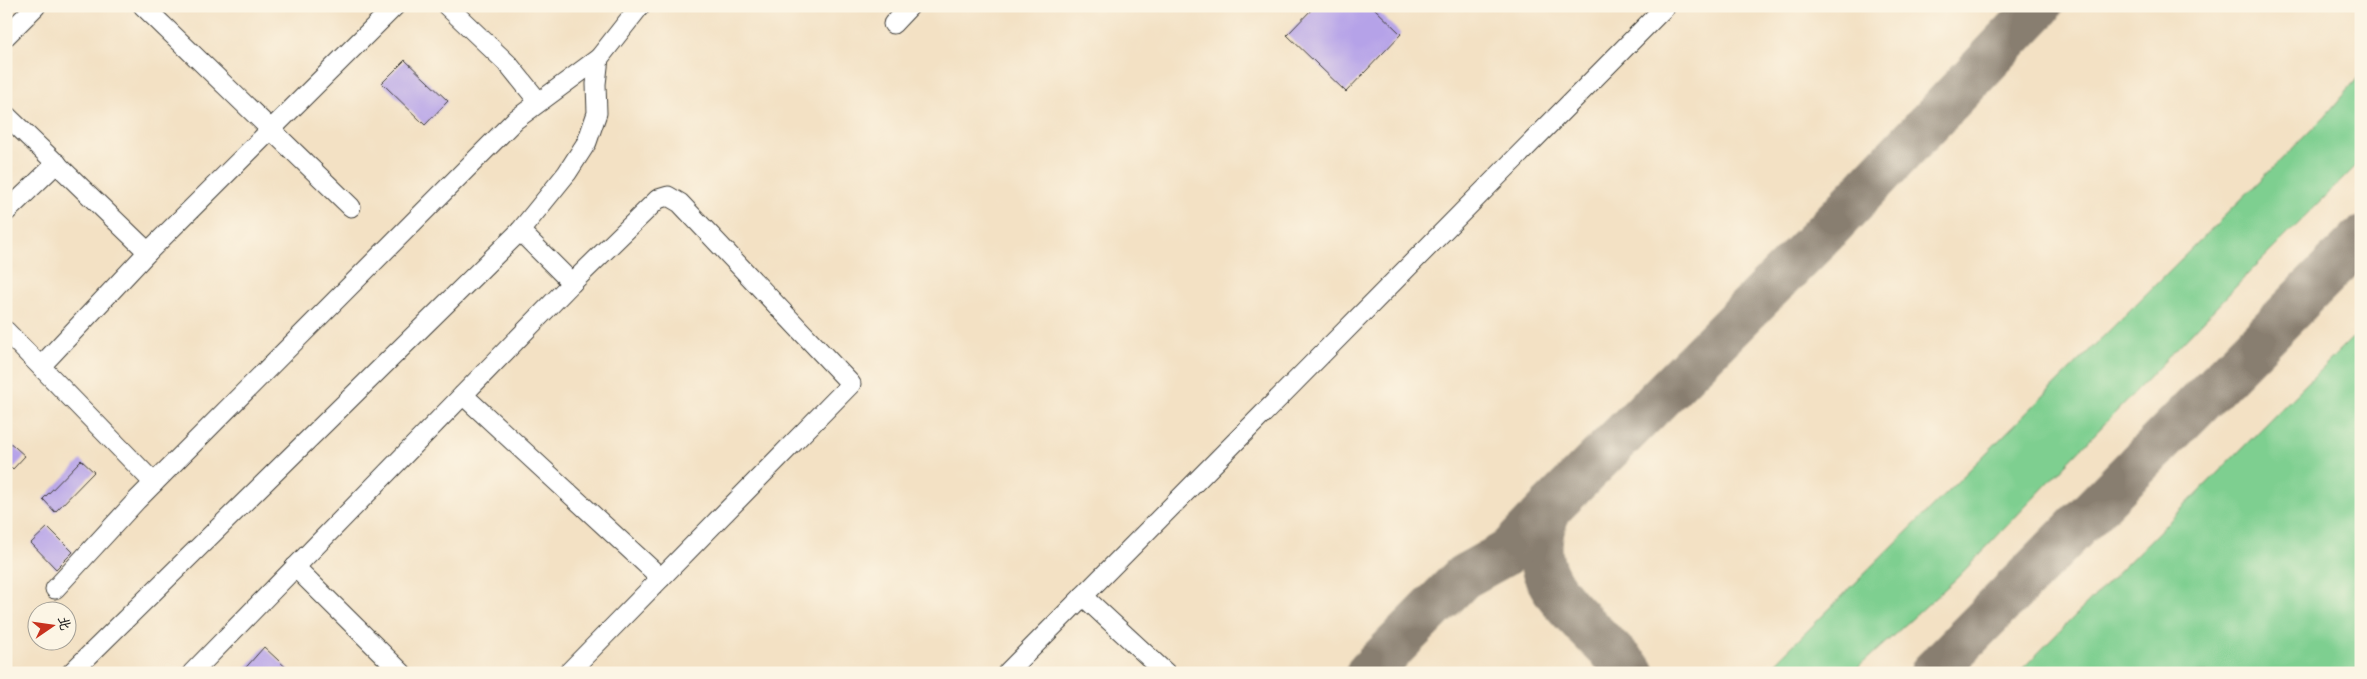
<svg xmlns="http://www.w3.org/2000/svg" width="2367" height="679" viewBox="0 0 2367 679" font-family="Mali,'LXGW WenKai TC',sans-serif">
<style>
.green{fill:#7ecf90;stroke:#4d7656}
.lines{fill:none;stroke-linecap:round;stroke-linejoin:round}
.taxiway{stroke:#887e70;stroke-width:45}
.building{fill:#b5a2e8}
.minor-casing{stroke:#3c3a35;stroke-width:21}
.minor{stroke:#fff;stroke-width:19}
</style>
<rect width="100%" height="100%" fill="#fcf5e5"/>
<filter id="ink" filterUnits="userSpaceOnUse"><feTurbulence type="fractalNoise" baseFrequency=".02" numOctaves="2"/><feDisplacementMap in="SourceGraphic" scale="10" xChannelSelector="R" yChannelSelector="G"/><feConvolveMatrix kernelMatrix="1 2 1 2 8 2 1 2 1" color-interpolation-filters="sRGB"/></filter>
<filter id="wash" filterUnits="userSpaceOnUse"><feTurbulence type="fractalNoise" baseFrequency=".0096" numOctaves="4" result="noise"/><feDisplacementMap in="SourceGraphic" scale="20" xChannelSelector="R" yChannelSelector="G"/><feGaussianBlur stdDeviation="1.12" result="paint"/><feColorMatrix in="noise" values="0 0 0 0 0 0 0 0 0 0 0 0 0 0 0 0 0 1.4 0 .05"/><feComposite in="paint" operator="in"/></filter>
<g filter="url(#wash)">
<rect width="100%" height="100%" fill="#f3e1c4"/>
<g class="green">
<polygon points="2361,74 2361,161 2246,276 1958,577 1852,673 1765,673 2326,115"/>
<polygon points="2361,329 2361,673 2018,673"/>
</g>
<g class="lines">
<g class="taxiway">
<path d="M1550 508C1525 560 1550 590 1586 626 1602 642 1617 657 1633 673"/>
<polyline points="1368,673 1463,577 1508,552 1550,508 1825,232 2040,6"/>
<polyline points="1932,673 2361,239"/>
</g>
</g>
<g id="blocks">
<g class="building">
<polygon points="1315,6 1372,6 1401,34 1346,92 1287,35"/>
<polygon points="405,60 448,101 425,125 382,83"/>
<polygon points="6,439 25,456 13,469 6,462"/>
<polygon points="81,460 94,472 55,512 43,499"/>
<polygon points="48,527 73,552 56,569 31,543"/>
<polygon points="264,647 292,673 241,673"/>
</g>
</g>
</g>
<g filter="url(#ink)">
<use href="#blocks" fill-opacity="0" stroke="#3c3a35" stroke-width="1"/>
<g class="lines">
<g class="minor-casing">
<g id="minor">
<polyline points="143,6 351,207"/>
<polyline points="447,6 509,65 538,101"/>
<polyline points="893,24 910,6"/>
<polyline points="6,36 36,6"/>
<polyline points="6,115 148,252"/>
<polyline points="6,212 57,163"/>
<polyline points="520,231 572,283"/>
<polyline points="6,331 154,483"/>
<polyline points="41,366 148,252 395,6"/>
<polyline points="463,395 661,578"/>
<polyline points="295,567 402,673"/>
<polyline points="55,589 137,500 515,120 599,58"/>
<polyline points="1083,596 1166,673"/>
<polyline points="71,673 520,231 567,173 587,142 597,113 596,84 599,58 640,6"/>
<polyline points="192,673 572,283 658,199 668,196 680,203 851,384 568,673"/>
<polyline points="1007,673 1666,6"/>
</g>
</g>
<use href="#minor" class="minor"/>
</g>
</g>
<rect width="2367" height="679" fill="none" stroke="#fcf5e5" stroke-width="25"/>
<g transform="translate(52 626) rotate(77)"><circle r="24" fill="#fcf5e5" stroke="#a29e95"/>
<path d="M0-4L9 19L0 12L-9 19Z" fill="#c8321e"/>
<text y="-8" font-size="14" font-weight="bold" text-anchor="middle" fill="#1c1c1c">北</text>
</g>
</svg>
